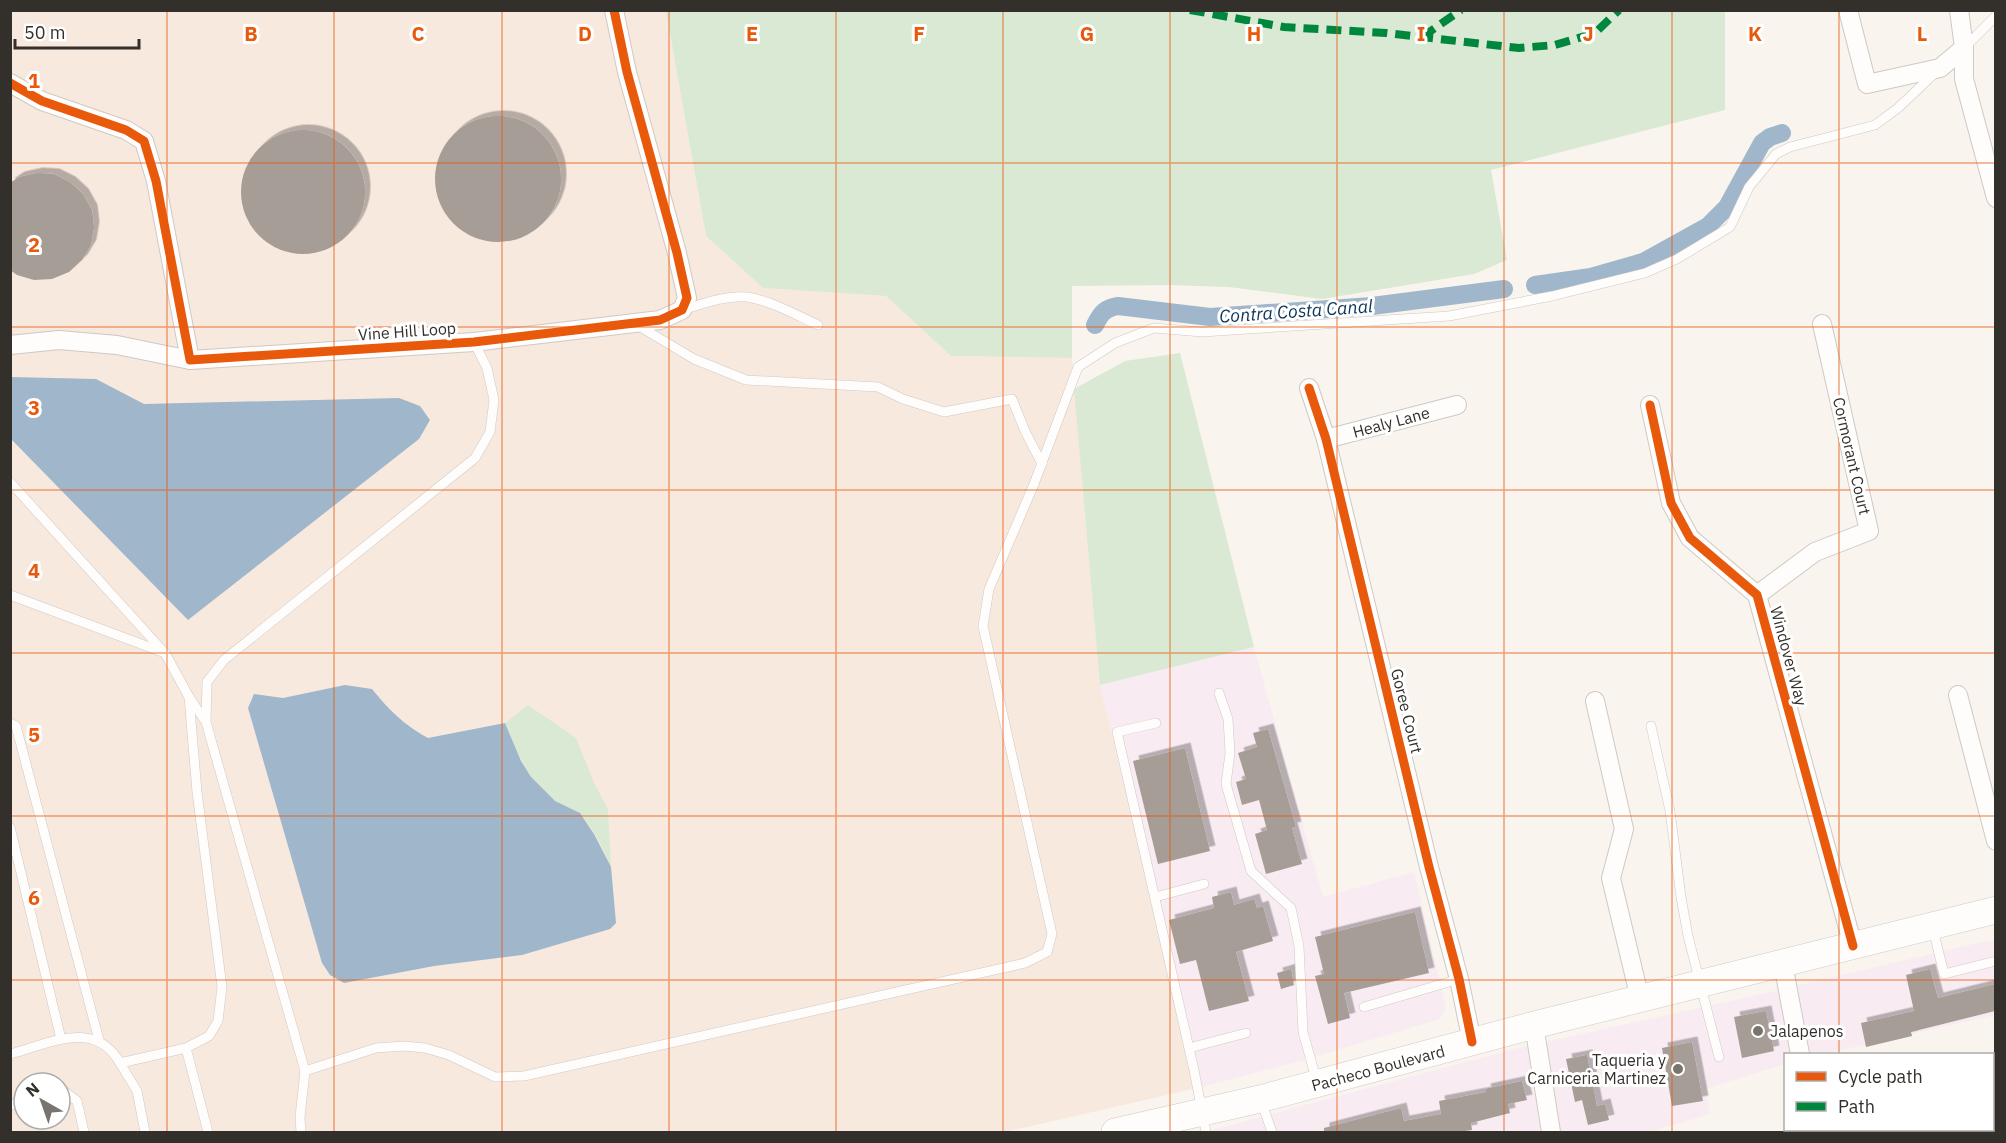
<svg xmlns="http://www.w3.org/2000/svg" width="2006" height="1143" viewBox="0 0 2006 1143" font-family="'IBM Plex Sans',sans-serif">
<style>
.commercial{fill:#f8ecf2}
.industrial{fill:#f8e9df;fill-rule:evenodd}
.green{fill:#d9e9d4}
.water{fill:#9fb6cb}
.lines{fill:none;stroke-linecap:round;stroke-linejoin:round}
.canal{stroke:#9fb6cb;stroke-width:18}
.building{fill:#a69d96;filter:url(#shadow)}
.service-casing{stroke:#cec9c4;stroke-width:10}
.minor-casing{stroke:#cec9c4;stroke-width:20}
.secondary-casing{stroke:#cec9c4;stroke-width:28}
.service{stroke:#fefdfc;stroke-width:9}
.minor{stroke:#fefdfc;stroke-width:18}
.secondary{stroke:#fefdfc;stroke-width:27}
.quiet{stroke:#00873e;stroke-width:8;stroke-dasharray:15 8;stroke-linecap:butt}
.cycleway-casing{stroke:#fff;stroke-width:13}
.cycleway{stroke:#e8590c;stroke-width:9}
.grid{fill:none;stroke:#e8590c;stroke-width:1.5;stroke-opacity:0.55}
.poi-dot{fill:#78746e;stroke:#fff;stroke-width:2}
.labels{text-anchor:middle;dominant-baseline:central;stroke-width:6;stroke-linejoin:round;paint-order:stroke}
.street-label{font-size:16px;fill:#332f2a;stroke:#fff}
.poi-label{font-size:16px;fill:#332f2a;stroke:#fff;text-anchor:start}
.water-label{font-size:18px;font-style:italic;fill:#0c3556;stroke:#fff}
.grid-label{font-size:20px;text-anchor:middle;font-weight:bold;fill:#e8590c;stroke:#fff;stroke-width:6;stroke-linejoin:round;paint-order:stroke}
</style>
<defs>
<filter id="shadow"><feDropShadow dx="5.5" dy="-5.5" stdDeviation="0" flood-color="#0004"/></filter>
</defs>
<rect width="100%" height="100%" fill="#f9f4ed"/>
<g class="commercial">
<polygon points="1254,647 1323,897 1414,872 1446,1007 1440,1019 1304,1060 1197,1088 1100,685"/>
<polygon points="1995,939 1995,1015 1824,1054 1786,1054 1785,1064 1705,1089 1710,1114 1649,1132 1205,1132 1514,1049 1753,996"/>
</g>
<path class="industrial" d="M10 11H666L706 236 763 288 886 296 951 356 1072 358 1100 685 1197 1088 1005 1132H11ZM24 1083H60V1119H24Z"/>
<g class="green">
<polygon points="666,11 1725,11 1725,110 1491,170 1507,260 1474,274 1322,299 1229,287 1168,285 1072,286 1072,358 951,356 886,296 763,288 706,236"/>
<polygon points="1180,353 1254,647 1100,685 1074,389 1125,361"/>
<path d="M528 705 576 738 594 783 608 809 611 867C604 852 592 824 580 814 574 808 562 806 555 801 528 783 517 752 505 723Z"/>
</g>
<g class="water">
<polygon points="11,377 96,379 144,404 399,398 420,406 430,420 419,439 188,620 11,439"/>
<path d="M345 685 372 689C390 711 403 724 428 738L505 723 521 761 531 777 555 801 580 813 594 834 611 867 616 923 610 929 522 955 434 966 344 983 330 975 322 963 248 708 254 694 283 698Z"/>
</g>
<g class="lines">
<g class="canal">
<polyline points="1535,285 1591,277 1643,262 1708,226 1727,207 1762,143 1770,137 1782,133"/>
<path d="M1095 325C1101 313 1105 308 1118 306L1210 317 1372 306 1504 289"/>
</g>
</g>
<g class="building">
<circle cx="498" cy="179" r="63"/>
<circle cx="303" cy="192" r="62"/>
<polygon points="37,173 54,174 70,182 83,194 92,210 94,227 91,245 82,260 69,272 52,279 34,280 17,275 10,270 10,183 19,177"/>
<polygon points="1268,729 1296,827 1292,828 1302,864 1266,874 1255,834 1267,830 1259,800 1242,805 1236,782 1246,779 1238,753 1257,747 1253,733"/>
<polygon points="1185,748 1210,851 1158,864 1133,761"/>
<polygon points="1231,892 1234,905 1254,899 1257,908 1263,906 1273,941 1236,952 1249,1001 1209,1011 1196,960 1180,964 1169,920 1214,908 1212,897"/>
<polygon points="1415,912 1429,973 1344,993 1350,1018 1328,1024 1315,976 1324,974 1315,937"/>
<polygon points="1291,969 1294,985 1281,989 1277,973"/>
<polygon points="1930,969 1938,998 1995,984 1995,1011 1911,1032 1912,1036 1866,1047 1861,1023 1914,1011 1906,975"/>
<polygon points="1766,1011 1774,1051 1742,1058 1734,1017"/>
<polygon points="1692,1042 1703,1101 1672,1106 1662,1048"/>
<polygon points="1587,1055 1597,1106 1605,1104 1609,1120 1588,1125 1582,1100 1575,1102 1566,1059"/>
<polygon points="1522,1081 1527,1100 1508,1104 1510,1113 1471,1123 1472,1130 1459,1132 1324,1132 1324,1128 1401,1108 1404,1121 1441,1114 1439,1101 1486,1092 1485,1089"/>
</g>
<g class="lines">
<g class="service-casing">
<g id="service">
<polyline points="1964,48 1996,16"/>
<path d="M682 310C702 304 726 295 747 297 772 301 796 315 818 325"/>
<polyline points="637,325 694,359 746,380 878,387 903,399 944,412 1012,399 1025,431 1042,464"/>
<polyline points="10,482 163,651"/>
<polyline points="10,595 165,653 189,697 206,722"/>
<polyline points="1219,693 1228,719 1230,753 1226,784 1251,871 1291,908 1299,946 1303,1032 1317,1082"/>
<polyline points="10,723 16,726 99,1040"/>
<polyline points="1156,723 1117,732 1194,1070 1206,1132"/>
<polyline points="1651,726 1670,811 1681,897 1688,936 1719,1057"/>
<polyline points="10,827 61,1039"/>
<polyline points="1155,897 1204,884"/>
<polyline points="1933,929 1944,974 1996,961"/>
<polyline points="1364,1007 1459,979"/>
<polyline points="186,1048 208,1132"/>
<polyline points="1189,1048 1246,1033"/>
<path d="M10 1054C49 1044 95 1018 120 1063L186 1048 209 1036 218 1021 222 987 197 792 189 697"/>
<polyline points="120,1063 137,1091 145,1132"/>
<polyline points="305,1071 376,1048 404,1046 425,1048 449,1055 495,1077 524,1076 1025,963 1047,952 1052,934 983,626 989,589 1034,484 1078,367 1115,343 1154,328 1202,332 1449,316 1552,296 1645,273 1677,259 1730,227 1749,187 1776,154 1790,147 1875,125 1898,108 1936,72"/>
<polyline points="60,1092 64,1091 77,1101 84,1132"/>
<polyline points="1261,1101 1272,1132"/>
<polyline points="10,1105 24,1102"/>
<polyline points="301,1132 300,1117 305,1071 206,722 207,682 224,660 475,458 490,432 494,400 487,368 474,342"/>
</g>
</g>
<g class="minor-casing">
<g id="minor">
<polyline points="1848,10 1867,84 1940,68 1964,48"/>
<polyline points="1959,10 1964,48 1964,79 1996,198"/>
<polyline points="10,83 42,101 126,130 144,141 156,181 190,360 474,342 660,320 682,310 687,298 677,253 627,72 614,10"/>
<polyline points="10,345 59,340 117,345 190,360"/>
<polyline points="1309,388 1326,439 1429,867 1459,979 1472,1042"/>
<polyline points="1650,405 1671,503 1690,538 1757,595 1853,946"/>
<polyline points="1326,439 1457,405"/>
<polyline points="1757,595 1815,552 1869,531 1822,324"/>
<polyline points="1958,695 1996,841"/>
<polyline points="1595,701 1624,829 1611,878 1640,999"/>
<polyline points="1783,964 1800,1054"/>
<polyline points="1534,1025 1551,1132"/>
<polyline points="1992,1125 1996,1125"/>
<polyline points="1815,1130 1816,1132"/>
<polyline points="1932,1132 1945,1130"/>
</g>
</g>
<g class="secondary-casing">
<polyline id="secondary" points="1115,1132 1260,1099 1534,1025 1996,910"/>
</g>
<use href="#service" class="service"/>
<use href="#minor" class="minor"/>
<use href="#secondary" class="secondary"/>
<g class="quiet">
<polyline points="1190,10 1284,27 1386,33 1519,48 1555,45 1595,33 1619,10"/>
<polyline points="1422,37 1461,10"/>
</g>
<g class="cycleway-casing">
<g id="cycleway">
<polyline points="10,83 42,101 126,130 144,141 156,181 190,360 474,342 660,320 682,310 687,298 677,253 627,72 614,10"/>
<polyline points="1309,388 1326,439 1429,867 1459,979 1472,1042"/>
<polyline points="1650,405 1671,503 1690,538 1757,595 1853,946"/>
</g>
</g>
<use href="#cycleway" class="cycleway"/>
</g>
<path class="grid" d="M167 10V1132M334 10V1132M502 10V1132M669 10V1132M836 10V1132M1003 10V1132M1170 10V1132M1337 10V1132M1504 10V1132M1672 10V1132M1839 10V1054M10 163H1996M10 327H1996M10 490H1996M10 653H1996M10 816H1996M10 980H1996M1839 1130V1132"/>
<g class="poi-dot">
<circle cx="1758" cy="1031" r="6"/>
<circle cx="1678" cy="1069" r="6"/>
</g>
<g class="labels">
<g class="street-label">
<text transform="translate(407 331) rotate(-4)">Vine Hill Loop</text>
<text transform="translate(1391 422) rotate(-15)">Healy Lane</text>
<text transform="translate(1852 456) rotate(77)">Cormorant Court</text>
<text transform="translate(1789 656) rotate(75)">Windover Way</text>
<text transform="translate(1407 711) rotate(76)">Goree Court</text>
<text transform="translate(1378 1068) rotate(-15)">Pacheco Boulevard</text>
</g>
<g class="poi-label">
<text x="1770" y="1031">Jalapenos</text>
<text x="1666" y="1060" text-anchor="end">Taqueria y<tspan x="1666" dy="18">Carniceria Martinez</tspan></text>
</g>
<g class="water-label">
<text transform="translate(1296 311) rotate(-4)">Contra Costa Canal</text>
</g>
</g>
<g class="grid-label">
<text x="251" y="41">B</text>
<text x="418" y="41">C</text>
<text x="585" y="41">D</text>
<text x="752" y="41">E</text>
<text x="919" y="41">F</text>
<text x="1087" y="41">G</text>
<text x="1254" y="41">H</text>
<text x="1421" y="41">I</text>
<text x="1588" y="41">J</text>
<text x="1755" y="41">K</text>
<text x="1922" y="41">L</text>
<text x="34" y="88">1</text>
<text x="34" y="252">2</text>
<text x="34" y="415">3</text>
<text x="34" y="578">4</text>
<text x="34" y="742">5</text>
<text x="34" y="905">6</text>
</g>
<rect width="2006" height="1143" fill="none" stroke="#332f2a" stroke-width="24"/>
<rect x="1784" y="1053" width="210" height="78" fill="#ffffff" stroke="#adacaa" stroke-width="1.5"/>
<rect x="1796" y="1072" width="30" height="9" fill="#e8590c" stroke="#adacaa" stroke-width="1.5"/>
<text x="1838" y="1083" font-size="18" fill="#332f2a">Cycle path</text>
<rect x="1796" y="1102" width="30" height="9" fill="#00873e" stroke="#adacaa" stroke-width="1.5"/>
<text x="1838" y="1113" font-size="18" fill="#332f2a">Path</text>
<g transform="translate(42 1101) rotate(320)"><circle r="28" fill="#ffffff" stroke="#adacaa" stroke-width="1.5"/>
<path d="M0-4.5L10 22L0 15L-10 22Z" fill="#78746e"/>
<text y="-9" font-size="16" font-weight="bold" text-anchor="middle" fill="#332f2a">N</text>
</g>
<path d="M15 39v9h124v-9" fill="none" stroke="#332f2a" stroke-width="3"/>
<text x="24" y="39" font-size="18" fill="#332f2a" stroke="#ffffff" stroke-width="4.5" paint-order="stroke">50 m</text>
</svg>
